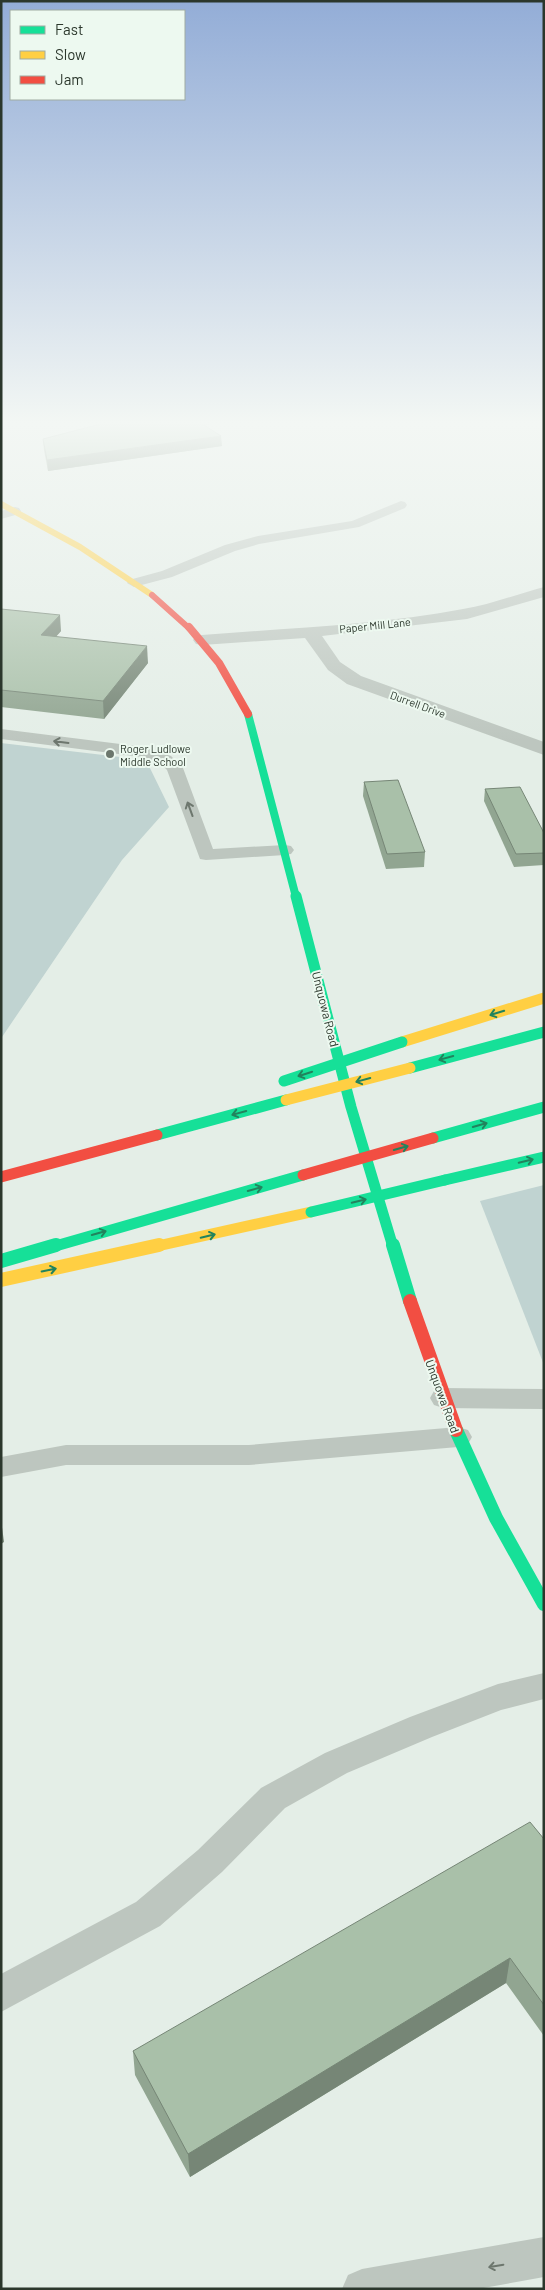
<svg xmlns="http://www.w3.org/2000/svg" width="545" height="2290" viewBox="0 0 545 2290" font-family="Barlow,sans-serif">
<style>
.green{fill:#c0d3d1}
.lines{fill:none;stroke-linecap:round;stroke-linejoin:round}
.lane{fill:#bdc6bf;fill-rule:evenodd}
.street{fill:#bdc6bf;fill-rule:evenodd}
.fast-far2{stroke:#16e098;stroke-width:8}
.fast-far1{stroke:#16e098;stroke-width:11}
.fast{stroke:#16e098;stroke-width:14}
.slow-far2{stroke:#ffcf43;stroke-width:6}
.slow-far1{stroke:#ffcf43;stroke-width:11}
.slow{stroke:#ffcf43;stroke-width:14}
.jam-far3{stroke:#f24e42;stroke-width:6}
.jam-far2{stroke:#f24e42;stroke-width:8}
.jam-far1{stroke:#f24e42;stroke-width:11}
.jam{stroke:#f24e42;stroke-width:14}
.fast-bridge{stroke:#16e098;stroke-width:11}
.slow-bridge{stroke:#ffcf43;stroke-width:11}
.jam-bridge{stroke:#f24e42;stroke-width:11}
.wall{fill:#91a591}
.shaded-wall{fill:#768676}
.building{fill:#a9c0a9;stroke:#768676}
.oneway{stroke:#6d776e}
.oneway2{stroke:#22835d}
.poi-dot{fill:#6c776d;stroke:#edf9f0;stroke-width:2}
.labels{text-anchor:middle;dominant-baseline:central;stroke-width:4;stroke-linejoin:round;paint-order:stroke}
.far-street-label{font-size:11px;fill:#2b372c;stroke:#edf9f0}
.far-poi-label{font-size:11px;fill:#2b372c;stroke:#edf9f0;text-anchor:start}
.street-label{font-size:12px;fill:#2b372c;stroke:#edf9f0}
</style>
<rect width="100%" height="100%" fill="#e4eee7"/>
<g class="green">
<polygon points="1,743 146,760 169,807 122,860 2,1037"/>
<polygon points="544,1185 544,1365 480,1201"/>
</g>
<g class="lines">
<g class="lane">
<path d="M132 421 173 424 215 421C201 434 146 435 132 421Z"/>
<polygon points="401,501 405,502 407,505 405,508 359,527 259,544 235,551 172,577 134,587 127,583 129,580 162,571 225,545 258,536 352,521"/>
<polygon points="15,507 19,508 21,511 19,514 1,519 1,511"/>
<polygon points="1,729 144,747 171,756 183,768 213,849 285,845 291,846 294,850 291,854 285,855 206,860 200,859 167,770 159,762 142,757 1,739"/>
<polygon points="443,1388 544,1389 544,1409 443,1408 434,1405 430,1398 434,1391"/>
<polygon points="458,1427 468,1430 472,1437 468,1444 458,1447 249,1465 66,1465 1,1477 1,1457 66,1445 249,1445"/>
<polygon points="544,1673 544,1699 501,1710 432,1737 347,1773 285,1808 222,1872 160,1926 1,2012 1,1974 136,1902 198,1850 261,1788 325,1753 410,1717 498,1684"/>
<polygon points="544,2237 544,2277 478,2289 342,2289 348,2275 362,2269"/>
</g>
<path class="street" d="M544 587V597L467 619 322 636 340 662 361 676 544 742V755L347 684 328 670 305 638 202 645 196 644 193 640 196 636 202 635C289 628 378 625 463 609 490 605 517 594 544 587Z"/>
<polyline class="fast-far2" points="248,714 296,897"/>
<g class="fast-far1">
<polyline points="296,896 351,1107 393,1247"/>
<polyline points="410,1068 544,1032"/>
<polyline points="157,1135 286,1100"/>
<polyline points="433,1138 544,1107"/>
<polyline points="445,1180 544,1157"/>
<polyline points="52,1247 303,1175"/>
</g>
<g class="fast">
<polyline points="393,1245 410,1301"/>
<polyline points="1,1261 56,1245"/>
<polyline points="456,1430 496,1518 544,1604"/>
</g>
<polyline class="slow-far2" points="1,504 80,547 152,595"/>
<g class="slow-far1">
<polyline points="402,1042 544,998"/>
<polyline points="153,1247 311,1212"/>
</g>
<polyline class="slow" points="1,1280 159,1245"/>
<polyline class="jam-far3" points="152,595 190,629"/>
<polyline class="jam-far2" points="189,627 219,663 248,714"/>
<polyline class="jam-far1" points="1,1177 157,1135"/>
<polyline class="jam" points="410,1301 456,1430"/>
<g class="fast-bridge">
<polyline points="284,1081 402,1042"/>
<polyline points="311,1212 445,1180"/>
</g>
<polyline class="slow-bridge" points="286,1100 410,1068"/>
<polyline class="jam-bridge" points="303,1175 433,1138"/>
</g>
<g class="wall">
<polygon points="160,422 222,446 48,471 44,450 43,439"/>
<polygon points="1,609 61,631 56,636 148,663 104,719 1,707"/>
<polygon points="364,782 425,852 424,867 386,869 363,796"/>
<polygon points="485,789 544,833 544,865 514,867 484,801"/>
<polygon points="544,1839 544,2036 506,1983 190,2177 135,2075 133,2051"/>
</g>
<g class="shaded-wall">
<polygon points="221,436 222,446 48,471 47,460"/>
<polygon points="60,615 61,631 43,652 41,635"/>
<polygon points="147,646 148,663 104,719 103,701"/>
<polygon points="1,1520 4,1542 1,1544"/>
<polygon points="510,1958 506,1983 190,2177 188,2154"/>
</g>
<g class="building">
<polygon points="112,421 198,421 221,436 47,460 43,439"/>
<polygon points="1,609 60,615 41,635 147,646 103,701 1,690"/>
<polygon points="398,780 425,852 387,854 364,782"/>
<polygon points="520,787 544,833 544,853 516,854 485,789"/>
<polygon points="530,1822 544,1839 544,2005 510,1958 188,2154 133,2051"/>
</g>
<defs><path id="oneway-shaft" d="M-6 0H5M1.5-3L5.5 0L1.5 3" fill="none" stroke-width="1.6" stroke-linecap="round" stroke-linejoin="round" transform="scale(1.25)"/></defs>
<g class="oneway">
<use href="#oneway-shaft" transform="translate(61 742) rotate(-173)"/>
<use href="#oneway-shaft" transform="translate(190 809) rotate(-110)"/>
<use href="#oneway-shaft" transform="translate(496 2266) rotate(170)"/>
</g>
<g class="oneway2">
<use href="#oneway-shaft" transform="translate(497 1013) rotate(163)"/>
<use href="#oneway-shaft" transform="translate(446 1058) rotate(165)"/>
<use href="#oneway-shaft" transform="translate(305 1074) rotate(162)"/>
<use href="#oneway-shaft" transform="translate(363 1080) rotate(165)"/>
<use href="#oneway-shaft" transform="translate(239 1113) rotate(165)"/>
<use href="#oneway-shaft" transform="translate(480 1125) rotate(-16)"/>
<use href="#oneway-shaft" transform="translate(401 1148) rotate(-16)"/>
<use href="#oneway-shaft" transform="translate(526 1161) rotate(-13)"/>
<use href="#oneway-shaft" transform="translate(255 1189) rotate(-16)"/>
<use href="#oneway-shaft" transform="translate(359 1201) rotate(-14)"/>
<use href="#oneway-shaft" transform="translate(99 1233) rotate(-16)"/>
<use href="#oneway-shaft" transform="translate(208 1236) rotate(-13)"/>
<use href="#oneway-shaft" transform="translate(49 1270) rotate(-12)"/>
</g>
<linearGradient id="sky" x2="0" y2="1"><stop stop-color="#93add7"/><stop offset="0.57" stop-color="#f3f7f4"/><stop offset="1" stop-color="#f3f7f4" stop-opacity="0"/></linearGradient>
<rect width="545" height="742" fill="url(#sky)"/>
<circle class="poi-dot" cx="110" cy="754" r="5"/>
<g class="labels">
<g class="far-street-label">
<text transform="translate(375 625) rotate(-6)">Paper Mill Lane</text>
<text transform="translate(418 704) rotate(20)">Durrell Drive</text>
</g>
<g class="far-poi-label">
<text x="120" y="748">Roger Ludlowe<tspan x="120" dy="13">Middle School</tspan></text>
</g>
<g class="street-label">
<text transform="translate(326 1009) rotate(76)">Unquowa Road</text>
<text transform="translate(443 1396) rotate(70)">Unquowa Road</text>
</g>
</g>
<rect width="545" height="2290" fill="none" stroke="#2b372c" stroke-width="5"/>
<rect x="10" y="10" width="175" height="90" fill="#edf9f0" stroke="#9faba2"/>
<rect x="20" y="26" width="25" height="8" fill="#16e098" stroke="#9faba2"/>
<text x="55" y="35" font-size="15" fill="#2b372c">Fast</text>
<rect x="20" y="51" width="25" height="8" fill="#ffcf43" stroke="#9faba2"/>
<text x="55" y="60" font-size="15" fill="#2b372c">Slow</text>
<rect x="20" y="76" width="25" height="8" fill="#f24e42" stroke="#9faba2"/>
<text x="55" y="85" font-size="15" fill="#2b372c">Jam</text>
</svg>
